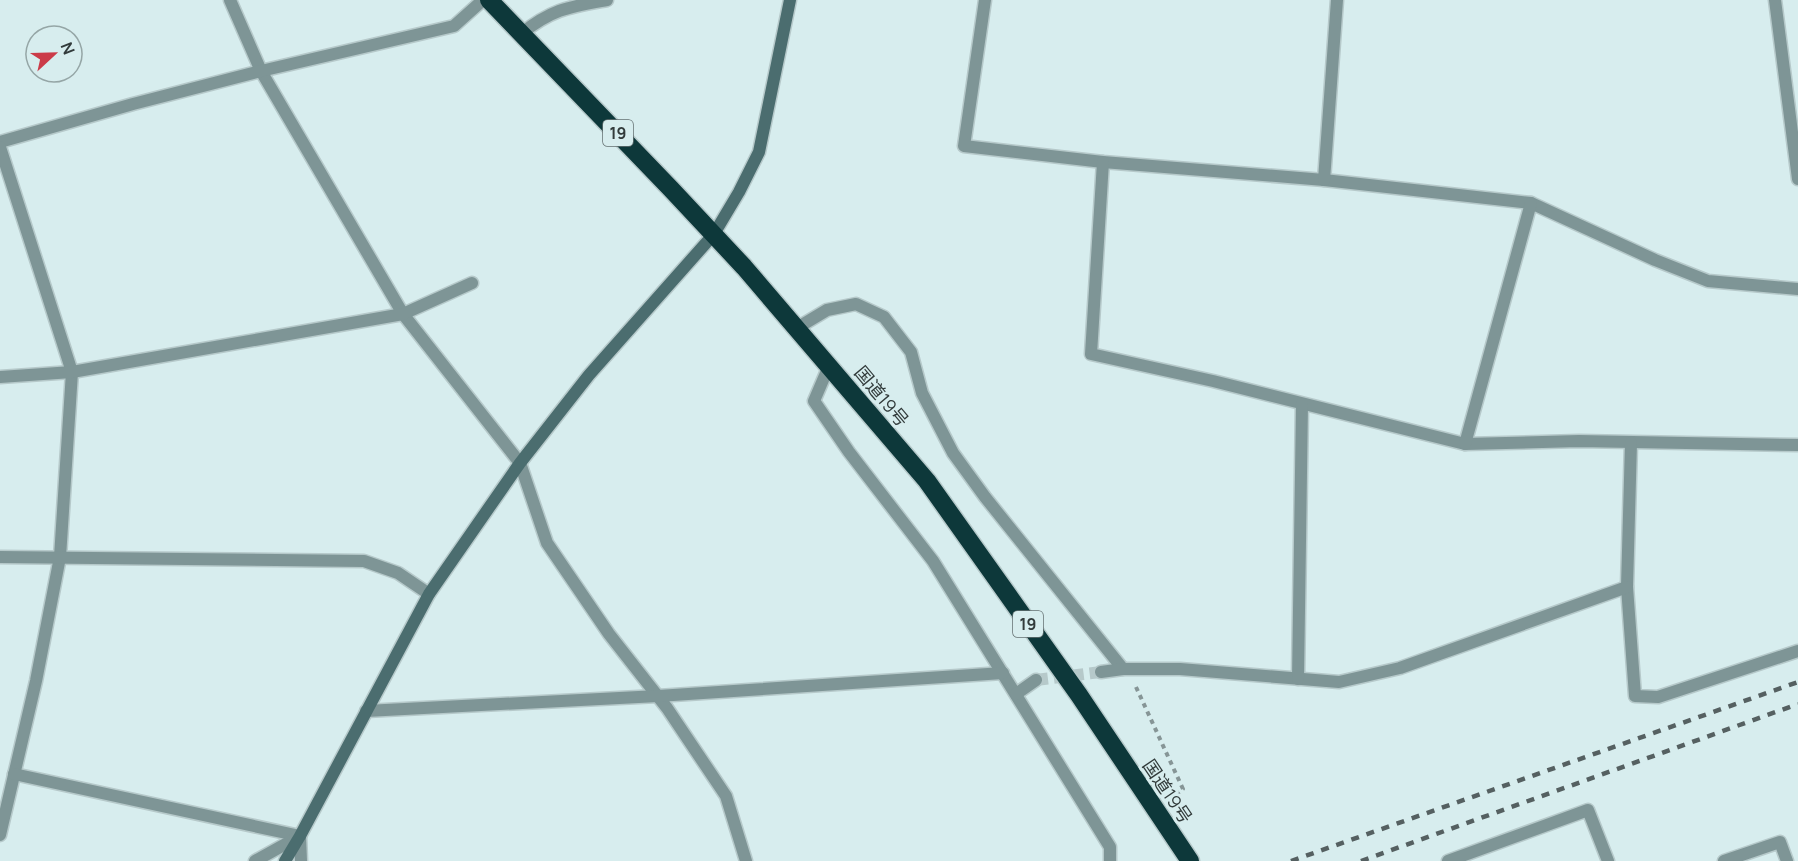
<svg xmlns="http://www.w3.org/2000/svg" width="1798" height="861" viewBox="0 0 1798 861" font-family="Manrope,'Noto Sans JP',sans-serif">
<style>
.lines{fill:none;stroke-linecap:round;stroke-linejoin:round}
.street-tunnel{stroke:#b6c9ca;stroke-width:12;stroke-dasharray:12 6;stroke-linecap:butt}
.street-casing{stroke:#b6c9ca;stroke-width:15}
.secondary-casing{stroke:#b6c9ca;stroke-width:15}
.highway-casing{stroke:#b6c9ca;stroke-width:21}
.path{stroke:#869596;stroke-width:4;stroke-dasharray:4.5 4.5;stroke-linecap:butt}
.street{stroke:#7e9596;stroke-width:12}
.secondary{stroke:#4b6d6f;stroke-width:12}
.highway{stroke:#0d383a;stroke-width:18}
.rail{stroke:#556061;stroke-width:4.5;stroke-dasharray:8 8;stroke-linecap:butt}
.labels{text-anchor:middle;dominant-baseline:central;stroke-width:6;stroke-linejoin:round;paint-order:stroke}
.shield{fill:#d7edee;stroke:#647071;stroke-width:1.5}
.shield-label{font-size:16px;font-weight:bold;fill:#323b3b}
.street-label{font-size:18px;fill:#323b3b;stroke:#d7edee}
</style>
<rect width="100%" height="100%" fill="#d7edee"/>
<g class="lines">
<polyline class="street-tunnel" points="1036,680 1101,672"/>
<g class="street-casing">
<g id="street">
<polyline points="230,0 261,71 403,314 520,463 547,543 609,634 667,708 726,796 746,861"/>
<polyline points="985,0 964,146 1103,162 1324,180 1531,203 1655,260 1708,281 1798,289"/>
<polyline points="1775,0 1798,179"/>
<path d="M521 34C552 9 569 7 607 0"/>
<polyline points="0,142 133,104 261,71 454,26 483,0"/>
<polyline points="0,147 72,372 60,557 36,681 0,835"/>
<polyline points="1103,162 1091,354 1213,381 1465,444 1579,441 1798,445"/>
<polyline points="1324,180 1337,0"/>
<polyline points="797,328 827,310 856,304 884,317 911,352 922,393 953,453 985,497 1123,669"/>
<polyline points="829,366 814,401 849,452 933,561 1110,847 1110,861"/>
<polyline points="0,377 72,372 403,314 472,283"/>
<polyline points="1631,443 1627,587 1635,696 1658,697 1798,651"/>
<polyline points="1465,444 1531,203"/>
<polyline points="0,557 364,561 398,573 429,594"/>
<polyline points="1101,672 1123,669 1180,669 1339,682 1400,668 1627,587"/>
<polyline points="1298,679 1302,404"/>
<polyline points="1016,694 1036,680"/>
<polyline points="366,711 658,696 1003,673"/>
<polyline points="14,774 300,836"/>
<polyline points="300,836 301,861"/>
<polyline points="255,861 300,836"/>
<polyline points="1448,861 1588,810 1608,861"/>
<polyline points="1724,861 1780,842 1787,861"/>
</g>
</g>
<g class="secondary-casing">
<polyline id="secondary" points="285,861 300,836 429,594 520,463 589,375 714,234 739,192 759,152 790,0"/>
</g>
<g class="highway-casing">
<polyline id="highway" points="489,0 671,189 744,267 927,481 1079,695 1190,861"/>
</g>
<polyline class="path" points="1136,687 1183,789 1174,796"/>
<use href="#street" class="street"/>
<use href="#secondary" class="secondary"/>
<use href="#highway" class="highway"/>
<g class="rail">
<polyline points="1291,861 1798,682"/>
<polyline points="1361,861 1798,704"/>
</g>
</g>
<g class="labels">
<g class="shield">
<rect x="603" y="120" width="30" height="26" rx="4.5"/>
<rect x="1013" y="611" width="30" height="26" rx="4.5"/>
</g>
<g class="shield-label">
<text x="618" y="133">19</text>
<text x="1028" y="624">19</text>
</g>
<g class="street-label">
<text transform="translate(882 396) rotate(50)">国道19号</text>
<text transform="translate(1168 791) rotate(56)">国道19号</text>
</g>
</g>
<g transform="translate(54 54) rotate(68)"><circle r="28" fill="#d7edee" stroke="#95a6a6" stroke-width="1.5"/>
<path d="M0-4.5L10 22L0 15L-10 22Z" fill="#cb3b48"/>
<text y="-9" font-size="16" font-weight="bold" text-anchor="middle" fill="#323b3b">N</text>
</g>
</svg>
